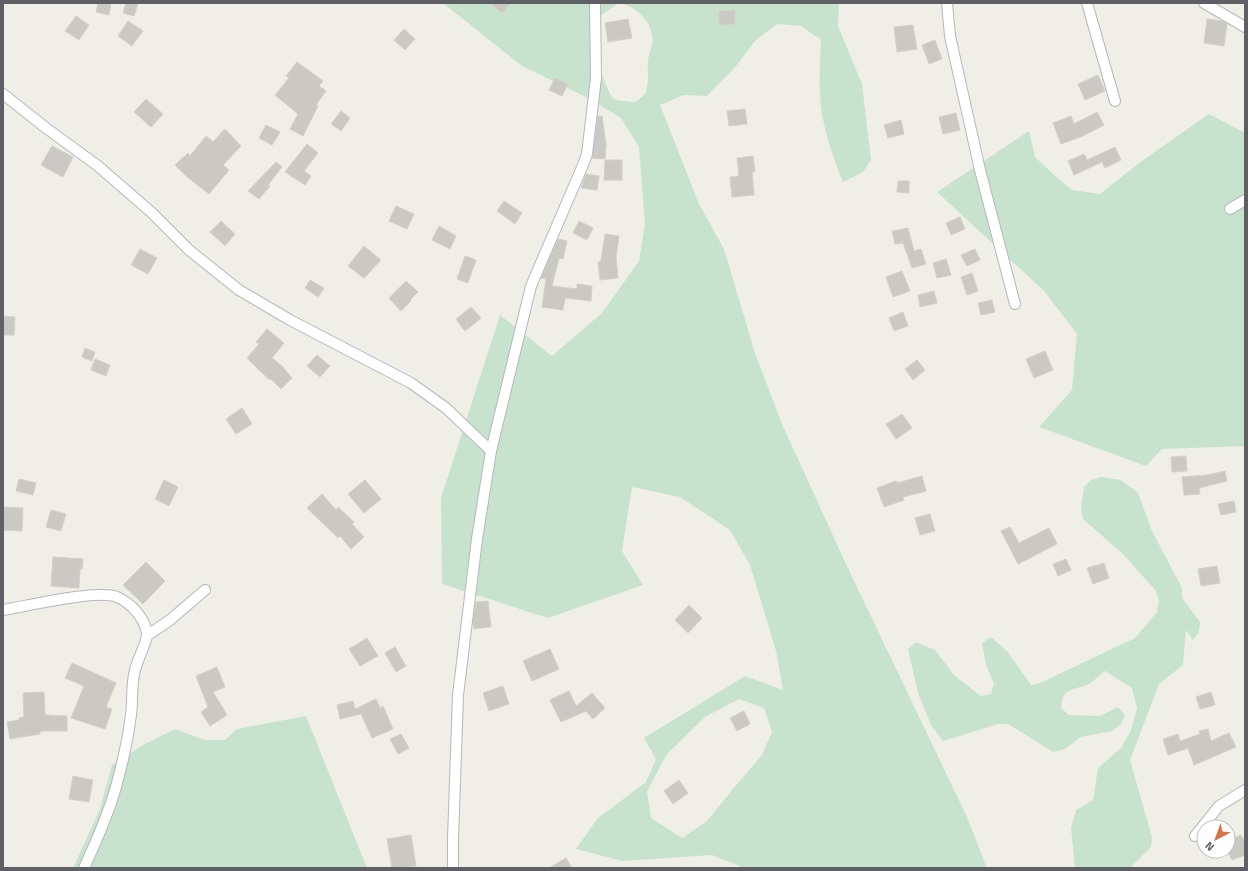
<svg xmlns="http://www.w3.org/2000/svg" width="1248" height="871" viewBox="0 0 1248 871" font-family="'Titillium Web',sans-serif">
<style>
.green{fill:#c7e3ce;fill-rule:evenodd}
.building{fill:#cac9c4;stroke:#d3d2c6}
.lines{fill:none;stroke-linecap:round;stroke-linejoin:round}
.street-casing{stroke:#b7b7bc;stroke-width:12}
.street{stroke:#fff;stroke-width:10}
</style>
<rect width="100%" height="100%" fill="#efefe7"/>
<g class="green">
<path d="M443 3H618L601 16 594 24 593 50 607 88 612 97 616 100 632 102 637 101 646 93C647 88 648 83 648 78 649 73 647 68 648 62 648 56 651 50 652 44 655 23 638 7 618 3H839L838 26 862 84 871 160 863 172 843 182C834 160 826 137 822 114 818 90 820 65 821 40L801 26 777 24 756 40 736 66 707 96 684 95 660 105 699 204 724 249 755 353 782 424 845 562 967 817 987 868H744L712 855 622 861 576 849 597 819 646 782 656 759 644 738 745 676 783 690 776 651 750 565 730 530 680 497 632 487 622 551 643 585 548 618 442 584 441 498 500 315 552 356 602 313 639 261 645 224 639 147 621 118 590 99 522 66ZM739 699 764 708 772 732 762 755 733 789 706 822 682 838 651 818 647 791 667 754 705 717Z"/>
<polygon points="1209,114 1245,133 1245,446 1162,449 1146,466 1039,427 1072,390 1077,334 1044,291 937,192 1029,131 1035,157 1053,174 1072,190 1100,194 1139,163"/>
<path d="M1101 477 1121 480 1138 493 1152 531 1182 588V598L1200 622 1199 632 1193 640 1186 630 1183 665 1159 684 1130 760 1152 837 1151 847 1130 868H1075L1071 828 1076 810 1093 800 1098 768 1121 748 1131 730 1137 708 1132 688 1105 671C1099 675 1093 682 1087 685 1071 691 1063 687 1061 708L1069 715 1100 716 1118 707 1125 715 1121 724 1112 731 1081 737 1065 749 1053 752 1008 724H998L943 741 931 725 918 693 908 649 916 642 935 650 955 676 981 696 991 694 994 684 986 665 982 643 991 637 1007 651 1031 685 1040 683 1135 638 1157 612 1159 601 1156 591 1123 554 1083 519 1081 509 1084 487 1091 480Z"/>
<polygon points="306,716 367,868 73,868 100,809 112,765 143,745 175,729 205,740 225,740 237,729"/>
</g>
<g class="building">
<polygon points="98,3 111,3 109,15 96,12"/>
<polygon points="126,3 138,3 134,16 123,13"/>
<polygon points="490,3 511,3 502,13"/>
<polygon points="735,10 735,24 719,25 719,11"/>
<polygon points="76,16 89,25 79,40 65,31"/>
<polygon points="628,19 632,38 608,42 605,23"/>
<polygon points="1207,19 1222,21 1227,24 1224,46 1204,43"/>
<polygon points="128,21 143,31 132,46 118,36"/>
<polygon points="913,25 917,49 897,52 894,27"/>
<polygon points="404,29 415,39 405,50 394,40"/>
<polygon points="935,40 942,59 929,64 922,45"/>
<polygon points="297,62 323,81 319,86 326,91 316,105 318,106 303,136 290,129 298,114 275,95 289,78 286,76"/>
<polygon points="1098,75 1105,91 1085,100 1078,84"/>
<polygon points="555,78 568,84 562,96 549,90"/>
<polygon points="146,99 163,114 151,127 134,112"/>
<polygon points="745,109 747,124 729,126 727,111"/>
<polygon points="341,111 350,118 341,131 331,124"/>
<polygon points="1097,112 1104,125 1083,136 1061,144 1053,123 1071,116 1074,124"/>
<polygon points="956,113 960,130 943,134 939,117"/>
<polygon points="598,116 602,116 606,145 605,159 592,158"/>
<polygon points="901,120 904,134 888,138 884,125"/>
<polygon points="266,125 280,132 272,145 259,138"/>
<polygon points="225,129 241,146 223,165 229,170 209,194 186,176 175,165 188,153 190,156 206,136 213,142"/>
<polygon points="307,144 318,153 304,171 311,176 305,185 285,172"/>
<polygon points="52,146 73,157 63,177 41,165"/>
<polygon points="1115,147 1121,160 1105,168 1102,162 1074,175 1068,161 1084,154 1087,160"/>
<polygon points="753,156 755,172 752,172 754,195 732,197 730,177 739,176 737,158"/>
<polygon points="605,160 622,160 622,180 604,180"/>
<polygon points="276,162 282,167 268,185 270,186 259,199 248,191"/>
<polygon points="586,174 599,176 597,190 581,188"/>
<polygon points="898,181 909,181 909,193 897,192"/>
<polygon points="504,201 522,213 515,224 497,211"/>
<polygon points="396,206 414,214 407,229 389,221"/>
<polygon points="960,217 965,229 951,235 946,223"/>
<polygon points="221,221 235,234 225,246 210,232"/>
<polygon points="579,221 593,228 587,240 573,233"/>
<polygon points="439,226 456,236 450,249 432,240"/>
<polygon points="908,228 914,251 921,249 926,264 912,268 903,243 895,244 892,231"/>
<polygon points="605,234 619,236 616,257 618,278 600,280 598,262 601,261"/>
<polygon points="558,239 567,241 563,259 559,258 552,286 577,289 577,284 592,286 591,301 565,298 563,310 542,307 546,279 541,278"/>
<polygon points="364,246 381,260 364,278 348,266"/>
<polygon points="140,249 157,258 148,274 131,265"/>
<polygon points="975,249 980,260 967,266 961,255"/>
<polygon points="465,256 476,260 468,283 457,279"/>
<polygon points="946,259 951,275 937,278 933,263"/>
<polygon points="902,271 910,291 893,297 886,277"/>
<polygon points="972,273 978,291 967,295 961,277"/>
<polygon points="310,280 324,288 318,297 305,288"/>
<polygon points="406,281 418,292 410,300 411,301 401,311 389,298"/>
<polygon points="934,291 937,303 920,307 918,295"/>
<polygon points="992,300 995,312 981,315 978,303"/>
<polygon points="471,307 481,318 465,331 456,319"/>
<polygon points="903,312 908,326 894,331 889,318"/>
<polygon points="4,316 15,317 14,335 3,335"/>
<polygon points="267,329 284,343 272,358 282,366 292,378 281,389 271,379 270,380 259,370 247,358 259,344 256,342"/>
<polygon points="85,348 95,352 92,361 82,357"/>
<polygon points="1045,351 1053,370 1034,378 1026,359"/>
<polygon points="317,355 330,366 320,377 307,366"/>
<polygon points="95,359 110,365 106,376 91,370"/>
<polygon points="917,360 925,370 913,380 905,369"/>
<polygon points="242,408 252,424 236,434 226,419"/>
<polygon points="902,414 912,428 896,439 886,424"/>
<polygon points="1186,456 1187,471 1172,472 1171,457"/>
<polygon points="1225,471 1227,481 1199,488 1200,494 1184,495 1182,477 1207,475"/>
<polygon points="922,476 926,491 903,497 904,500 884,507 877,488 896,481 897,483"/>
<polygon points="19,479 36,483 33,495 16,491"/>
<polygon points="164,480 178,487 169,506 155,499"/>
<polygon points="365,480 381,499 364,513 348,494"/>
<polygon points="322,494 336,510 338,507 354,522 352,524 364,537 351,549 340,536 338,538 307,508"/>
<polygon points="1234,501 1236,512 1221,515 1218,504"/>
<polygon points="3,507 23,508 22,531 3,530"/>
<polygon points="51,510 66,514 61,531 46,527"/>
<polygon points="930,514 935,531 920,535 915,518"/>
<polygon points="1010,527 1019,543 1049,528 1057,544 1018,564 1001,531"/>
<polygon points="53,557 83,559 82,569 80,569 79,588 51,586"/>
<polygon points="1066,559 1071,570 1058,576 1053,564"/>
<polygon points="146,562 165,581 143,604 123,585"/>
<polygon points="1104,563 1109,578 1093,584 1087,568"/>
<polygon points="1217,566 1220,583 1201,586 1198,569"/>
<polygon points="488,601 491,627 474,629 473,622 476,602"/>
<polygon points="689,605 702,618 688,633 675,620"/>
<polygon points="367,638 378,656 360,666 349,649"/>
<polygon points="395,647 406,666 396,672 385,653"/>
<polygon points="550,649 559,669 532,681 523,661"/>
<polygon points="72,663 116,683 106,707 112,709 105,729 71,718 84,686 65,678"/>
<polygon points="217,667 225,687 213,692 227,715 210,726 201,712 208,707 196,676"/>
<polygon points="503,686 509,704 489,711 483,693"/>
<polygon points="569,691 576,706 592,693 605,708 593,719 586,711 561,722 550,700"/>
<polygon points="44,692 45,715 67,716 67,731 40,731 40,734 10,739 7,722 19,720 19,718 24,717 23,693"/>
<polygon points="1211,692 1215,705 1200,709 1196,697"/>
<polygon points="376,699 380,708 383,706 393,729 372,738 361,714 340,719 337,705 353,701 355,709"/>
<polygon points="744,711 750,724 737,731 730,718"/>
<polygon points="1208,729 1211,741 1229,733 1236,747 1194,765 1188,748 1168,755 1163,739 1178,734 1180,741 1200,734 1199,731"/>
<polygon points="401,734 409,748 398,754 390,739"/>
<polygon points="73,776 93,780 89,802 69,799"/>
<polygon points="679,780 688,793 673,804 664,791"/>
<polygon points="411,835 416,866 392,868 387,839"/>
<polygon points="1241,835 1245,843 1245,855 1232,860 1228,852 1228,841"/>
<polygon points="566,858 572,868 549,868"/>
</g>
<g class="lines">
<g class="street-casing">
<g id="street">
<polyline points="947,3 950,36 980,170 1015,304"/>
<polyline points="1087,3 1115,101"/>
<polyline points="1204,3 1245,27"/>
<polyline points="3,94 46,128 98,166 151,212 189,250 239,290 290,320 411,383 446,408 491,451"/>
<polyline points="1230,209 1245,200"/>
<path d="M3 610C27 606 97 589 117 597 131 603 144 617 147 633 148 641 137 660 135 670 131 684 133 700 131 715 128 738 123 761 117 783 110 811 96 842 84 868"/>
<polyline points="148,635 170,620 205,590"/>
<polyline points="1195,836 1219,806 1245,790"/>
<polyline points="453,868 453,839 458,695 477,539 491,451 531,286 583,165 587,154 596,78 595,3"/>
</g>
</g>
<use href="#street" class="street"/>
</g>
<rect width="1248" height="871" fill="none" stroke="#5e6065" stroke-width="8"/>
<g transform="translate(1216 839) rotate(221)"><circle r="19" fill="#ffffff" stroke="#bfbfc1"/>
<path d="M0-3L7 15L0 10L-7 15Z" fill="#d57547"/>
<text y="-6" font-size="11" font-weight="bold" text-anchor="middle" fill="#5e6065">N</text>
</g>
</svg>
